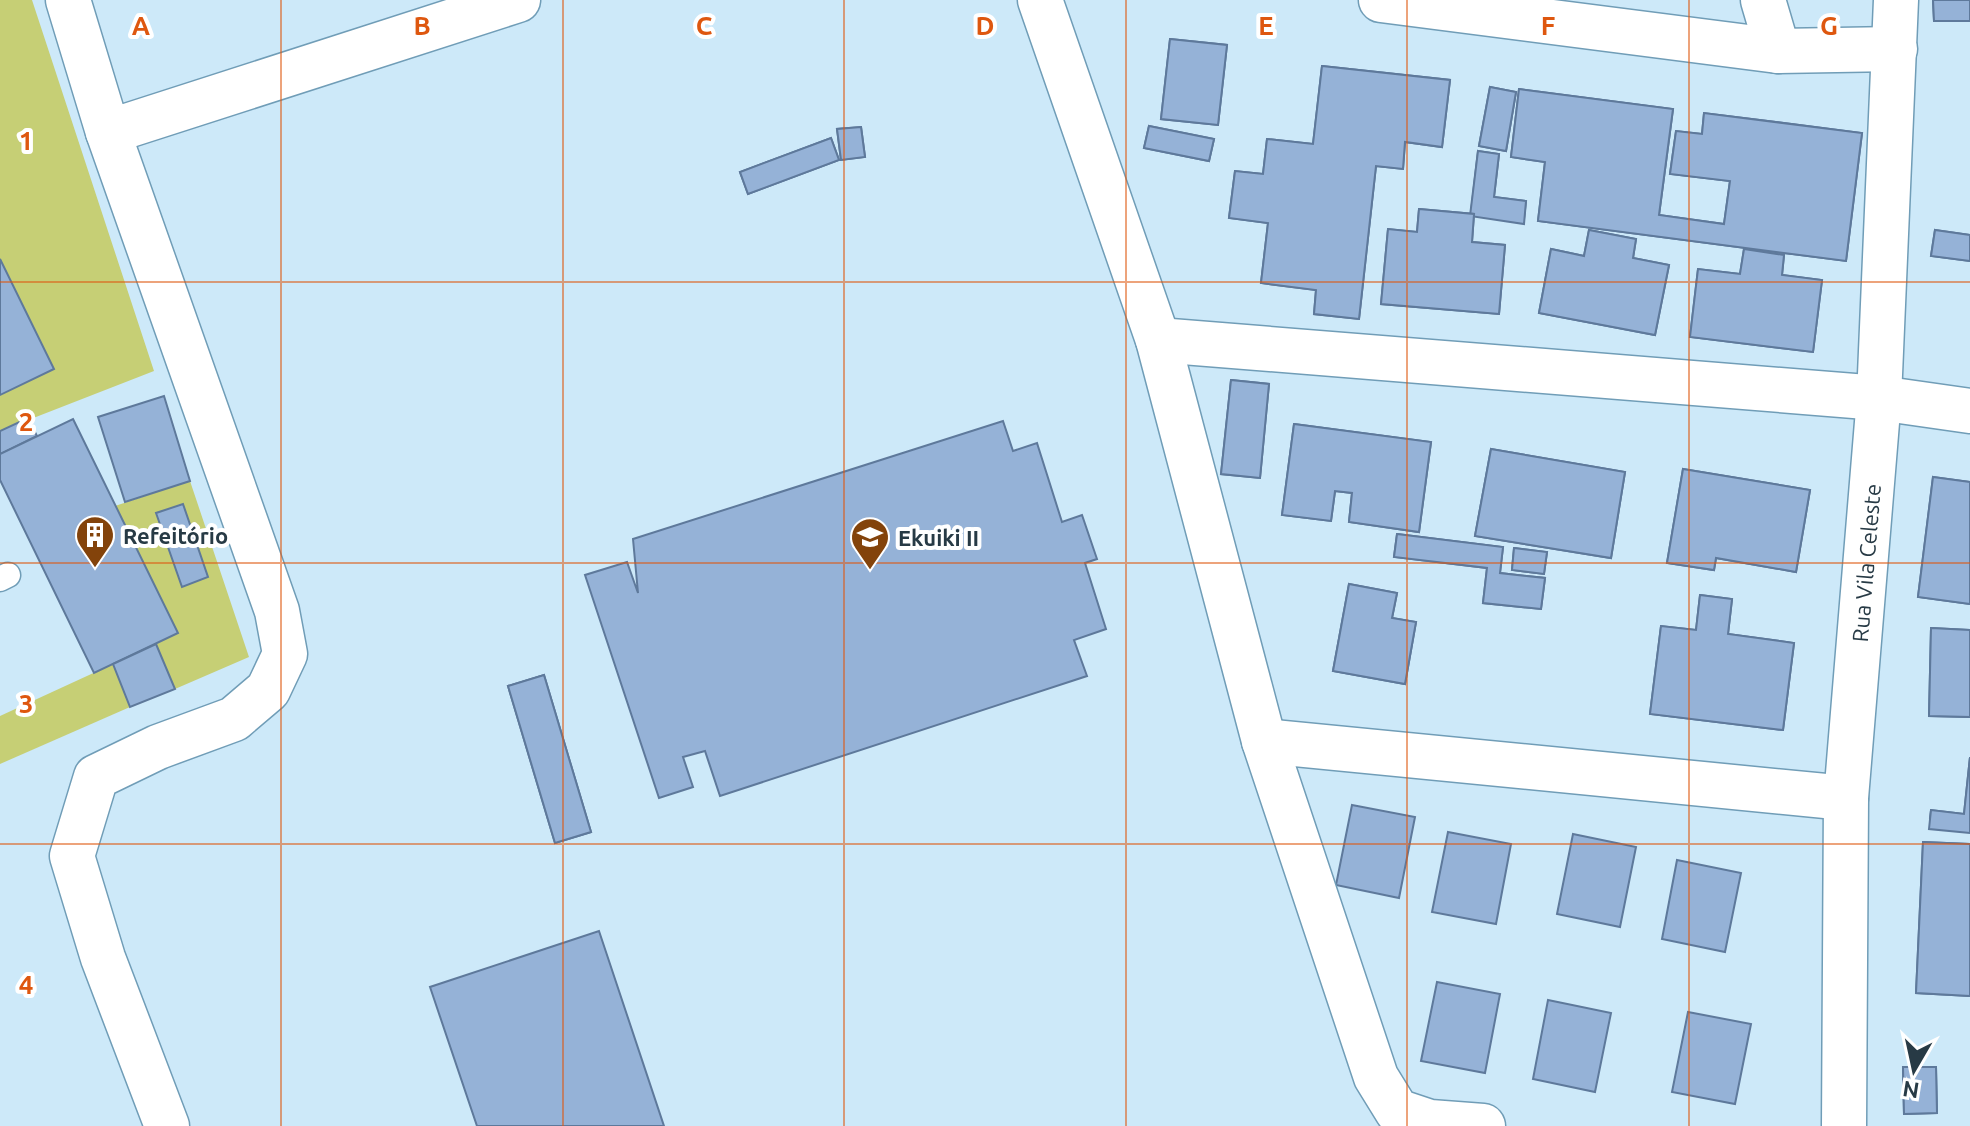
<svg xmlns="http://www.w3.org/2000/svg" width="1970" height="1126" viewBox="0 0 1970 1126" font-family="Ubuntu,sans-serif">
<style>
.green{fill:#c6cf75}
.building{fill:#95b2d7;stroke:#5e799b;stroke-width:2}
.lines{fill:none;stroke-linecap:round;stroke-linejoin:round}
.lane-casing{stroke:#709db7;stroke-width:27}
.street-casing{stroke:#709db7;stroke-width:47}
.lane{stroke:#fff;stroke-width:24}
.street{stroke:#fff;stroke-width:44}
.grid{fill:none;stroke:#de570f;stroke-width:2;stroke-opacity:0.55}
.labels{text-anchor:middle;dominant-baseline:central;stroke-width:8;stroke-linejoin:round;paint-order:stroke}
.poi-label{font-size:22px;font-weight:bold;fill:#273a45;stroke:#fff;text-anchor:start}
.street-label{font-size:22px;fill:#273a45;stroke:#fff}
.grid-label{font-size:26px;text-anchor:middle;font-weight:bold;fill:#de570f;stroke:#fff;stroke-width:8;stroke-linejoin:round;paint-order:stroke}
</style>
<rect width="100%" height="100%" fill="#cde9f9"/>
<g class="green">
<polygon points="0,0 32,0 154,371 0,431 0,395 54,369 0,259"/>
<polygon points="190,481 249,657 175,689 156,644 177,632 115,506"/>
<polygon points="113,664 130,707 0,764 0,716"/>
</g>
<g class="building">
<polygon points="1933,0 1970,0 1970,21 1934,21"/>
<polygon points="1933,0 1970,0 1970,21 1934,21"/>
<polygon points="1170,39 1227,45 1218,125 1161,119"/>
<polygon points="1170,39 1227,45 1218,125 1161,119"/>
<polygon points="1322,66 1450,80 1442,147 1405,142 1403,169 1376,166 1359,319 1314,314 1316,290 1261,283 1268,223 1229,218 1235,171 1263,174 1267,139 1313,144"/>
<polygon points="1322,66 1450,80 1442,147 1405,142 1403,169 1376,166 1359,319 1314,314 1316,290 1261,283 1268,223 1229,218 1235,171 1263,174 1267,139 1313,144"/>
<polygon points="1490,87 1516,92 1506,151 1479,146"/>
<polygon points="1490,87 1516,92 1506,151 1479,146"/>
<polygon points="1519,89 1673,109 1659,215 1724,224 1730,181 1670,174 1676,131 1702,134 1704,113 1862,133 1846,261 1538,221 1545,162 1511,157"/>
<polygon points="1519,89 1673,109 1659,215 1724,224 1730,181 1670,174 1676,131 1702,134 1704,113 1862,133 1846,261 1538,221 1545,162 1511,157"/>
<polygon points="1149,126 1214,139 1209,161 1144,148"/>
<polygon points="1149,126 1214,139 1209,161 1144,148"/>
<polygon points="861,127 865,157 841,160 837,129"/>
<polygon points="861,127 865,157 841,160 837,129"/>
<polygon points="831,138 839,160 748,194 740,172"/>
<polygon points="831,138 839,160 748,194 740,172"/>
<polygon points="1478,151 1499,154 1494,197 1526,201 1524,219 1471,212"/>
<polygon points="1478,151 1499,154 1494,197 1526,201 1524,224 1470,216"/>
<polygon points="1419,209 1474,214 1472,242 1505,245 1499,314 1381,304 1388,229 1417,232"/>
<polygon points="1419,209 1474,214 1472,242 1505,245 1499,314 1381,304 1388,229 1417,232"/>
<polygon points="1589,230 1636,239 1633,258 1669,265 1655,335 1539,313 1551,249 1584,256"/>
<polygon points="1589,230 1636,239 1633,258 1669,265 1655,335 1539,313 1551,249 1584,256"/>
<polygon points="1935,230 1970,235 1970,261 1931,256"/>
<polygon points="1935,230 1970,235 1970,261 1931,256"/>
<polygon points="1744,249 1784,255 1782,275 1822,280 1813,352 1690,337 1698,269 1740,274"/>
<polygon points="1744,249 1784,255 1782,275 1822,280 1813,352 1690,337 1698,269 1740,274"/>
<polygon points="0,259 54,369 0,395"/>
<polygon points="1231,380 1269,384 1260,478 1221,474"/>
<polygon points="1231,380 1269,384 1260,478 1221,474"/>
<polygon points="164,396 190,481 125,502 98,417"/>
<polygon points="28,418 37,436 0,454 0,431"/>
<polygon points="73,419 178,633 94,673 0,480 0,454"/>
<polygon points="1003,421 1013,451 1037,443 1062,522 1082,515 1097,559 1085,563 1106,629 1074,640 1087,676 720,796 705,751 683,757 693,787 659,798 585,575 627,562 638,593 633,539"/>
<polygon points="1294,424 1431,442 1419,532 1349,522 1352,493 1335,491 1331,521 1282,515"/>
<polygon points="1294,424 1431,442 1419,532 1349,522 1352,493 1335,491 1331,521 1282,515"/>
<polygon points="1491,449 1625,472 1611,558 1475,536"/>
<polygon points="1491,449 1625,472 1611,558 1475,536"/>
<polygon points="1683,469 1810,490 1796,572 1716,558 1714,570 1667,563"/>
<polygon points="1683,469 1810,490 1796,572 1716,558 1714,570 1667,563"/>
<polygon points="1933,477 1970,482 1970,604 1918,597"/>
<polygon points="1933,477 1970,482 1970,604 1918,597"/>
<polygon points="183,504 208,577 182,587 156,513"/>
<polygon points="1397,534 1503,547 1500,573 1545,578 1541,609 1483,603 1487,568 1394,557"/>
<polygon points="1397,534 1503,547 1500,573 1545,578 1541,609 1483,603 1487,568 1394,557"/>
<polygon points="1514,548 1547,552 1544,574 1512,570"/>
<polygon points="1514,548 1547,552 1544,574 1512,570"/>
<polygon points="1349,584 1397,593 1392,618 1416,622 1405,684 1333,671"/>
<polygon points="1349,584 1397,593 1392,618 1416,622 1405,684 1333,671"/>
<polygon points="1700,595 1732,599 1728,634 1794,643 1783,730 1650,714 1661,626 1696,630"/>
<polygon points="1700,595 1732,599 1728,634 1794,643 1783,730 1650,714 1661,626 1696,630"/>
<polygon points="1931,628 1970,630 1970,717 1929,716"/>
<polygon points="1931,628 1970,630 1970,717 1929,716"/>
<polygon points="156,644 175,689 130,707 113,664"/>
<polygon points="544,675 591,832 555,843 508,686"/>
<polygon points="544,675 591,832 555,843 508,686"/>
<polygon points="1970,757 1970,822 1930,818 1931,810 1964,814"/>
<polygon points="1970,757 1970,833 1929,829 1931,810 1964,814"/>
<polygon points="1352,805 1415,817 1399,898 1336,885"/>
<polygon points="1448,832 1511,844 1496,924 1432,912"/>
<polygon points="1573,834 1636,847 1620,927 1557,914"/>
<polygon points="1923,842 1970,844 1970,996 1916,993"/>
<polygon points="1923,842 1970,844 1970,996 1916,993"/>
<polygon points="1677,860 1741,873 1725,952 1662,939"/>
<polygon points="599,931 664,1126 477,1126 430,987"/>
<polygon points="1437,982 1500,994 1485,1073 1421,1061"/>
<polygon points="1548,1000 1611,1013 1595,1092 1533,1079"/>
<polygon points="1688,1012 1751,1024 1735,1104 1672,1092"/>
<polygon points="1903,1067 1936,1067 1937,1113 1904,1114"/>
<polygon points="1903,1067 1936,1067 1937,1113 1904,1114"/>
</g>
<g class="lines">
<g class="lane-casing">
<polyline id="lane" points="0,579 8,575"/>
</g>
<g class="street-casing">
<g id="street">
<polyline points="68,0 108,132 518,0"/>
<polyline points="1040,0 1158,340 1264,741 1376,1077 1397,1111 1430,1122 1483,1126"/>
<polyline points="1381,0 1778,51 1895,49"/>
<polyline points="1763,0 1778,51"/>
<polyline points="108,132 277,611 285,654 268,690 234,719 158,747 96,777 72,856 103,958 167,1126"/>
<polyline points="1158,340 1879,398 1970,411"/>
<polyline points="1264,741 1846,798"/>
<path id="s1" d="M1844 1126 1846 798 1879 398 1896 0"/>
</g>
</g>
<use href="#lane" class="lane"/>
<use href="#street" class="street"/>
</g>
<path class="grid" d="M281 0V1126M563 0V1126M844 0V1126M1126 0V1126M1407 0V1126M1689 0V1126M0 282H1970M0 563H1970M0 844H1970"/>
<defs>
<g id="building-pin" transform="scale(2)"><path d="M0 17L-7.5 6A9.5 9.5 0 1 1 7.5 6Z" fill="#83430b" stroke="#fff"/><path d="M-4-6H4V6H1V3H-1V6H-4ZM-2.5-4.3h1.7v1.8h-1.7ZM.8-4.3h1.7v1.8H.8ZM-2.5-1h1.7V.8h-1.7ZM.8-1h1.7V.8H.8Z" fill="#fff"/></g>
<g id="school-pin" transform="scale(2)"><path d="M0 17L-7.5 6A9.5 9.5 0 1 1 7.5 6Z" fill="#83430b" stroke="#fff"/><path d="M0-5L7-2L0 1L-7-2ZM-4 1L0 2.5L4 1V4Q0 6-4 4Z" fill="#fff"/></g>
</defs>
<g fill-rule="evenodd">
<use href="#building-pin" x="95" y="535"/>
<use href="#school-pin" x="870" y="537"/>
</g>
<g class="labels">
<g class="poi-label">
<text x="123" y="535">Refeitório</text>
<text x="898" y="537">Ekuiki II</text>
</g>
<g class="street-label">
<text stroke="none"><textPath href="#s1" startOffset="564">Rua Vila Celeste</textPath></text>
</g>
</g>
<g class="grid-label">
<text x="141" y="35">A</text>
<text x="422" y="35">B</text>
<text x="704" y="35">C</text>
<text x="985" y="35">D</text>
<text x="1266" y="35">E</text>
<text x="1548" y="35">F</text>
<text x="1829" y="35">G</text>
<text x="26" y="150">1</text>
<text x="26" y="431">2</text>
<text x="26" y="713">3</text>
<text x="26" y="994">4</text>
</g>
<g transform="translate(1914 1070) rotate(189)" stroke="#ffffff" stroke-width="6" paint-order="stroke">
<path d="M0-6L14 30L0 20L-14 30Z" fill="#273a45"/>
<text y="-12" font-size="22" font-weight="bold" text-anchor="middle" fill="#273a45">N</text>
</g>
</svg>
